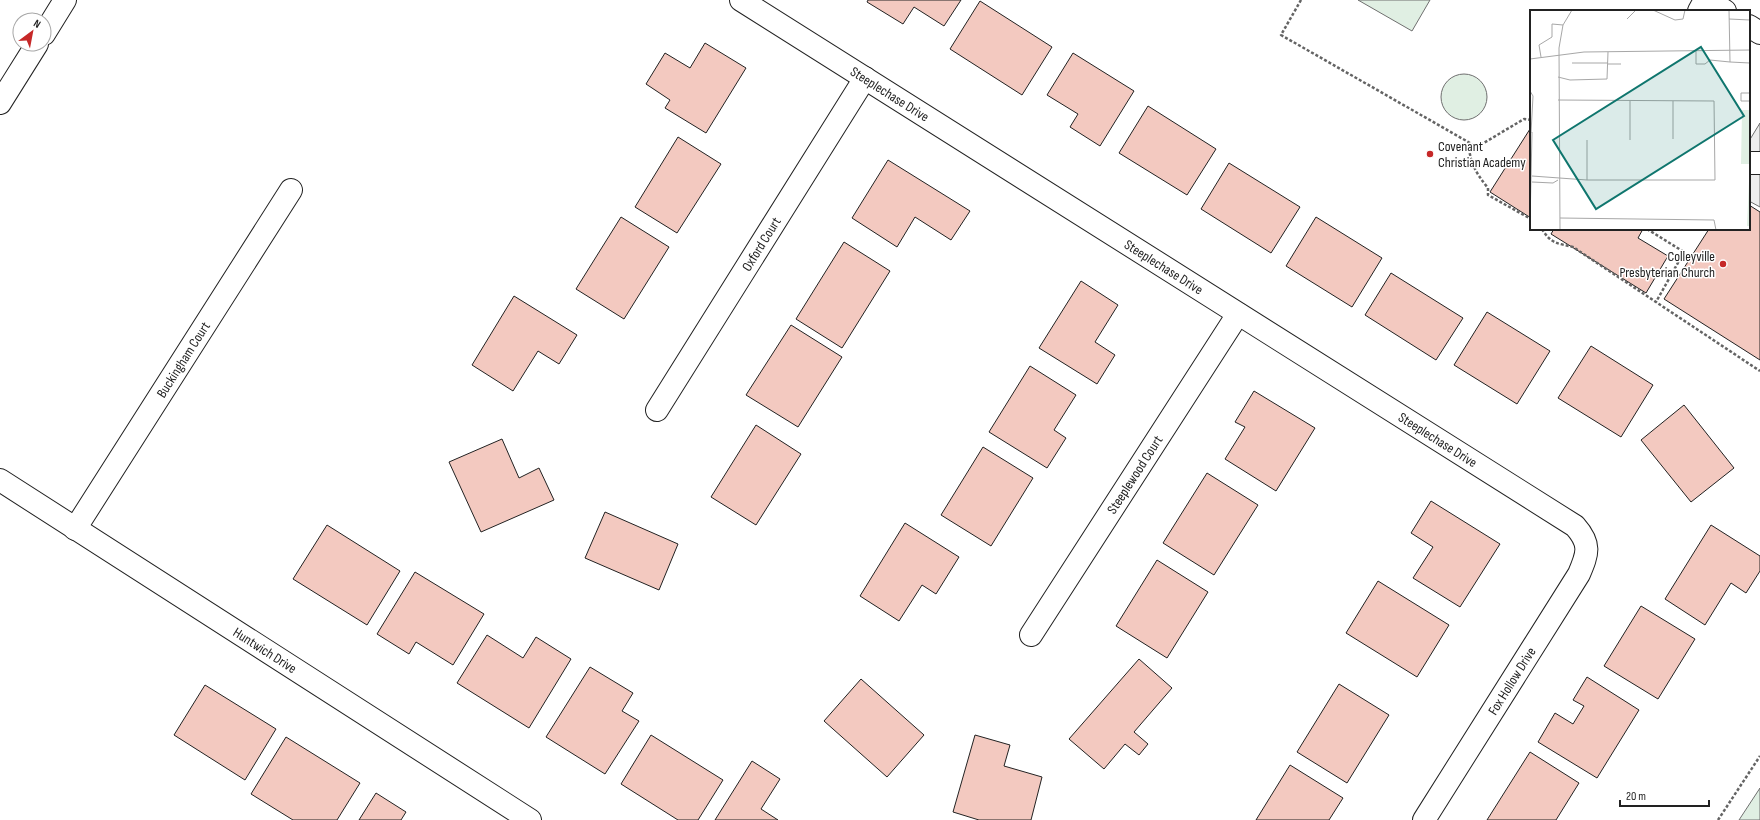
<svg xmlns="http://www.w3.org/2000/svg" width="1760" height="820" viewBox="0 0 1760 820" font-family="'Sofia Sans Condensed',sans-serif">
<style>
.green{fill:#e0efe3;stroke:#6f6f6f}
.parking{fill:#ededed;stroke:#6f6f6f}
.building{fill:#f3c9c0;stroke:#222}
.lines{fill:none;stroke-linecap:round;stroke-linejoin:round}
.minor-casing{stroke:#222;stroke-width:24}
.major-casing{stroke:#222;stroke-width:24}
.path{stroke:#646464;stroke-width:2.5;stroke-dasharray:3 2;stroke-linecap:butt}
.minor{stroke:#fff;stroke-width:22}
.major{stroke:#fff;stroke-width:22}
.poi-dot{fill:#c62828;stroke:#fff;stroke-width:1.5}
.labels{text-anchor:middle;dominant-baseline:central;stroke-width:3;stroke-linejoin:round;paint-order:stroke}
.street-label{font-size:14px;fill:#222;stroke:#fff}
.poi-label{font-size:14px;fill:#222;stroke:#fff;text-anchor:start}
.inset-road{fill:none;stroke:#a7a7a7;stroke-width:1}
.view{fill:#0f766e;fill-opacity:0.15;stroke:#0f766e;stroke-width:2}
.inset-edge{fill:none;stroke:#222;stroke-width:2}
</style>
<rect width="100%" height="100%" fill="#fff"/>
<g class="green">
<polygon points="1358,0 1430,0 1412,31"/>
<circle cx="1464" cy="97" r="23"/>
<polygon points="1760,788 1760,820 1739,820"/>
</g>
<polygon class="parking" points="1760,123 1760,207 1749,201 1749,141"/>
<g class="building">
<polygon points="868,0 961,0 944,26 914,7 903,24 867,2"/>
<polygon points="980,1 1052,47 1022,95 950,49"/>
<polygon points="705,43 746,68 706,133 665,108 670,100 646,84 665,53 690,68"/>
<polygon points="1073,53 1134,91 1100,146 1070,127 1078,114 1047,95"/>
<polygon points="1148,106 1216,149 1187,195 1119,153"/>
<polygon points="1530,129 1531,130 1531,218 1490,192"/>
<polygon points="678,137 721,164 677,233 635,207"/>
<polygon points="888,160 970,211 951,240 915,217 897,247 852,218"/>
<polygon points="1229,163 1300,207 1271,253 1201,209"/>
<polygon points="1749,205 1760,212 1760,360 1664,299 1709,229 1749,229"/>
<polygon points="621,217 669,247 624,319 576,289"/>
<polygon points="1316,217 1382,258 1352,307 1286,266"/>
<polygon points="1554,229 1643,229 1638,238 1668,256 1646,293 1551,234"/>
<polygon points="844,242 890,271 842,348 796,319"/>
<polygon points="1391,273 1463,318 1436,360 1365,315"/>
<polygon points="1081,281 1118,305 1095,342 1115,355 1097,384 1039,348"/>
<polygon points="514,296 577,335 559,364 538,351 513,391 472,365"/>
<polygon points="1487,312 1550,351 1517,404 1454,365"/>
<polygon points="791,325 842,357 798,427 746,395"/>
<polygon points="1591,346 1653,385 1621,437 1558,398"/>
<polygon points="1030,366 1076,395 1054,430 1066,438 1047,468 989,432"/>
<polygon points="1254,391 1315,428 1276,491 1225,459 1245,427 1235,422"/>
<polygon points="1684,405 1734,468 1691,502 1641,440"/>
<polygon points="756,425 801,454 756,525 711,497"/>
<polygon points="502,439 519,478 539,468 554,500 481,532 449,462"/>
<polygon points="983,447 1033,478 991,546 941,515"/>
<polygon points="1207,473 1258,505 1214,575 1163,543"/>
<polygon points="1431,501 1500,544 1460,607 1413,578 1433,547 1411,533"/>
<polygon points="605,512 678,544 659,590 585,558"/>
<polygon points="905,523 959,557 936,594 922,585 899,621 860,596"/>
<polygon points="327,525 400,571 367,625 293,579"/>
<polygon points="1711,525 1760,556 1760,571 1746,593 1731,583 1705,625 1665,599"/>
<polygon points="1157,560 1208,592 1167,658 1116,626"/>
<polygon points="415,572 484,614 453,665 416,642 409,654 377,634"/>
<polygon points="1378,581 1449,625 1417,677 1346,633"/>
<polygon points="1641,606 1695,639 1658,699 1604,666"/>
<polygon points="487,635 523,658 536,637 571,659 529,728 457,683"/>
<polygon points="1139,659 1172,688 1134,732 1148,744 1139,755 1125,744 1104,769 1069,739"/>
<polygon points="590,667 633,693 622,711 639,721 605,774 546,737"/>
<polygon points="1587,677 1639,710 1597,778 1538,742 1555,713 1573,724 1584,706 1573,700"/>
<polygon points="861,679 924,735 887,777 824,721"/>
<polygon points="1339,684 1389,715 1347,783 1297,752"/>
<polygon points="205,685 276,729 245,780 174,735"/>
<polygon points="651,735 723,780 698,820 678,820 621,784"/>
<polygon points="975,735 1010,745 1004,766 1042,777 1031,820 979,820 953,812"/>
<polygon points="286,737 360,783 337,820 293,820 251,794"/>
<polygon points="1530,752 1579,783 1556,820 1487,820"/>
<polygon points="752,761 780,779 761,809 778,820 715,820"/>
<polygon points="1290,765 1343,798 1329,820 1256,820"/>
<polygon points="376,793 406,812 401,820 359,820"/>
</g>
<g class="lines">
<g class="minor-casing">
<g id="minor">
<path id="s1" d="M741 0 1575 526C1591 544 1588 553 1579 574L1424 820"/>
<polyline points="1699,11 1705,0"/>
<polyline points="44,34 65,0"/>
<polyline points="0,103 37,44"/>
<polyline points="1749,163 1760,163"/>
<path id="s2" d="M657 410 865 78"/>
<path id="s3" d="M0 480 530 820"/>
<path id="s4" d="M75 529 291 190"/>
<path id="s5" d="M1031 635 1238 314"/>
</g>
</g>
<g class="major-casing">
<g id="major">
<polyline points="1708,0 1725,11"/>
<polyline points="1749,26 1760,33"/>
</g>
</g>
<g class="path">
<polyline points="1301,0 1281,35 1477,147 1524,119 1531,120"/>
<path d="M1469 143C1469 162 1476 173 1488 188V195L1531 219"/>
<path d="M1542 229C1551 244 1557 243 1573 247L1760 371"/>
<polyline points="1647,229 1684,252 1656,302"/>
<polyline points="1718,820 1760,756"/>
</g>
<use href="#minor" class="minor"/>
<use href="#major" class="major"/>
</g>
<g class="poi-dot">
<circle cx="1430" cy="154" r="4"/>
<circle cx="1723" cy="264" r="4"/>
</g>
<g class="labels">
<g class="street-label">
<text stroke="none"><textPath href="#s1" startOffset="176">Steeplechase Drive</textPath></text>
<text stroke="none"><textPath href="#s2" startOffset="196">Oxford Court</textPath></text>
<text stroke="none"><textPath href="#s1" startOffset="500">Steeplechase Drive</textPath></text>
<text stroke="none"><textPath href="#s4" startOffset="201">Buckingham Court</textPath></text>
<text stroke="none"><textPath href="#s1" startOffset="824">Steeplechase Drive</textPath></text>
<text stroke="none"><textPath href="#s5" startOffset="191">Steeplewood Court</textPath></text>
<text stroke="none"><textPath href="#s3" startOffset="315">Huntwich Drive</textPath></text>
<text transform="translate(1512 681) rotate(-58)">Fox Hollow Drive</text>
</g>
<g class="poi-label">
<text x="1438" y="146">Covenant<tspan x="1438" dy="16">Christian Academy</tspan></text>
<text x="1715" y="256" text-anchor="end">Colleyville<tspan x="1715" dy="16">Presbyterian Church</tspan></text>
</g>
</g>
<g transform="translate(1530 10)">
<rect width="220" height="220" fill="#fff"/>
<path d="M212 100H220V154H211ZM219 171H220V216H217Z" fill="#e0efe3"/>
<path class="inset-road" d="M123 0 145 10 153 9 155 0M97 9 106 0M199 9 220 10M166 40V54H175L180 50 200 52 199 0M11 47 9 35 22 27V14L33 15M0 49 54 42 220 40M200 52 220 53M42 53H78M78 54H91M28 67 40 70 77 69 78 42M0 81 3 86 1 123M220 83H211V91H220M100 91V130M143 129V91M2 166 57 170H185L184 91 28 90M57 170V130M2 172 23 173 28 170M30 208 184 210 186 220M0 214 2 122M30 220 29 38 33 15 42 0"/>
<path class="view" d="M171 37 214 106 66 199 23 130Z"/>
<rect width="220" height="220" class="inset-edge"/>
</g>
<g transform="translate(32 32) rotate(32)"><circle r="19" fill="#ffffff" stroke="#a7a7a7"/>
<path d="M0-3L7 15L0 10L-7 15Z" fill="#c62828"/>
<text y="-6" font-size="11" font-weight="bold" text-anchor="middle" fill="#222222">N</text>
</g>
<path d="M1620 800v6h89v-6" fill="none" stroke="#222222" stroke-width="2"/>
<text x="1626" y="800" font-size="12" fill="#222222" stroke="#ffffff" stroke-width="3" paint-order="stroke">20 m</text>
</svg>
